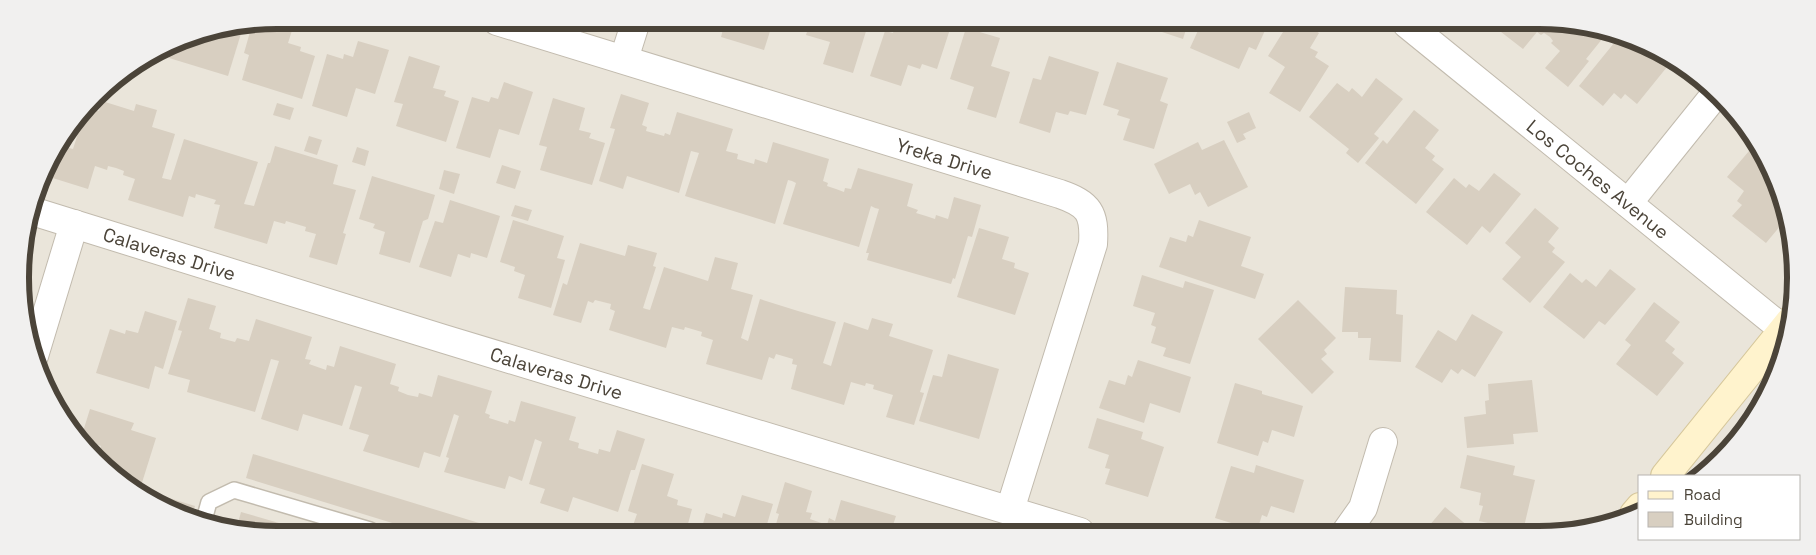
<svg xmlns="http://www.w3.org/2000/svg" width="1816" height="555" viewBox="0 0 1816 555" font-family="'Space Grotesk',sans-serif">
<style>
.residential{fill:#eae5da}
.building{fill:#d8cfc1}
.lines{fill:none;stroke-linecap:round;stroke-linejoin:round}
.lane-casing{stroke:#c2bbae;stroke-width:18}
.street-casing{stroke:#c2bbae;stroke-width:30}
.secondary-casing{stroke:#d6c79b;stroke-width:30}
.lane{stroke:#fff;stroke-width:15}
.street{stroke:#fff;stroke-width:28}
.secondary{stroke:#fff3cd;stroke-width:28}
.labels{text-anchor:middle;dominant-baseline:central;stroke-width:4.5;stroke-linejoin:round;paint-order:stroke}
.street-label{font-size:19px;fill:#4b4439;stroke:#fff}
.rim{fill:none;stroke:#4b4439;stroke-width:6}
</style>
<rect width="100%" height="100%" fill="#f6f3ec"/>
<polygon class="residential" points="278,20 1589,25 1682,64 1753,135 1791,228 1791,328 1762,406 1708,471 1700,476 1640,476 1640,512 1572,533 227,530 134,491 64,421 29,344 22,244 47,163 108,84 179,39"/>
<g class="building">
<polygon points="278,20 295,21 288,43 301,47 300,51 315,56 302,99 242,80 249,55 244,53 252,25"/>
<polygon points="725,22 773,22 764,50 721,37"/>
<polygon points="810,22 849,22 867,28 853,73 823,64 830,42 806,35"/>
<polygon points="896,22 940,23 951,26 937,69 922,64 920,69 908,65 901,86 870,76 885,31 893,33"/>
<polygon points="1135,23 1188,23 1183,39"/>
<polygon points="1201,24 1268,24 1256,50 1249,47 1239,69 1190,48"/>
<polygon points="1288,24 1305,24 1319,33 1310,48 1318,52 1315,57 1329,66 1300,112 1269,93 1285,67 1268,56"/>
<polygon points="1492,25 1589,25 1607,33 1586,59 1589,61 1568,87 1545,68 1560,51 1551,43 1553,41 1550,37 1544,33 1541,35 1537,32 1523,49"/>
<polygon points="243,27 228,76 169,58 174,43 179,39"/>
<polygon points="966,28 1000,38 991,66 1010,72 996,118 967,109 974,87 950,79"/>
<polygon points="1619,37 1666,57 1671,62 1637,104 1625,94 1621,99 1614,93 1603,106 1579,86"/>
<polygon points="358,41 389,50 375,94 356,88 347,117 312,106 327,54 343,59 344,54 353,57"/>
<polygon points="409,56 440,66 433,88 446,91 444,96 459,101 446,142 396,126 403,104 394,102"/>
<polygon points="1049,56 1099,72 1086,115 1070,111 1068,115 1056,112 1050,133 1019,123 1033,78 1041,80"/>
<polygon points="1117,62 1168,78 1160,101 1168,104 1154,149 1123,140 1130,119 1117,115 1119,110 1103,105"/>
<polygon points="1376,78 1403,99 1374,134 1379,138 1358,163 1346,153 1349,149 1309,117 1337,83 1349,92 1352,88 1362,97"/>
<polygon points="504,82 533,92 519,135 499,129 490,158 456,148 472,97 489,102 491,97 498,99"/>
<polygon points="621,94 649,103 642,125 647,127 646,131 664,136 665,133 670,135 677,112 733,129 726,151 738,154 737,159 744,161 754,164 755,159 767,163 773,142 829,159 823,181 828,183 827,186 836,189 844,192 845,188 851,189 858,168 913,184 907,206 918,210 916,213 926,216 935,219 936,215 948,219 954,197 981,205 972,237 968,236 955,279 953,278 951,284 867,260 869,253 866,253 879,209 875,208 871,206 859,247 783,224 796,183 792,181 788,180 775,224 685,196 699,153 691,151 679,193 627,176 623,189 599,181 615,129 610,128"/>
<polygon points="553,98 585,108 579,130 591,133 589,138 605,143 592,185 540,170 547,147 539,145"/>
<polygon points="102,101 134,111 136,104 157,110 152,127 175,134 162,178 171,180 184,139 258,162 244,204 254,206 268,163 270,163 275,146 338,165 333,184 356,190 343,233 346,234 337,265 309,257 316,234 305,231 306,227 286,221 285,224 274,221 267,244 214,228 220,205 214,204 216,200 196,194 195,198 189,196 183,217 128,200 135,179 123,175 124,171 116,168 108,166 107,170 95,166 88,189 43,175 47,163 69,134 65,147 73,149 84,115 89,108 99,111"/>
<polygon points="277,103 294,108 290,120 273,115"/>
<polygon points="1414,110 1439,130 1425,148 1435,156 1432,160 1444,169 1416,204 1365,163 1383,140 1387,144"/>
<polygon points="1249,112 1256,128 1243,134 1246,139 1237,143 1227,122"/>
<polygon points="309,136 322,140 317,155 304,151"/>
<polygon points="1224,140 1248,187 1208,207 1200,192 1195,195 1190,184 1169,194 1154,164 1198,142 1202,150"/>
<polygon points="357,147 369,151 365,166 352,162"/>
<polygon points="1749,151 1765,164 1787,218 1766,243 1732,216 1742,205 1737,201 1744,191 1727,177"/>
<polygon points="502,165 521,171 515,189 496,183"/>
<polygon points="444,170 460,174 454,194 439,189"/>
<polygon points="1494,173 1521,194 1490,233 1482,226 1467,245 1426,212 1454,178 1466,188 1469,184 1479,191"/>
<polygon points="372,176 435,195 428,219 423,221 410,263 379,254 385,232 373,228 375,224 359,219"/>
<polygon points="450,200 500,216 487,258 471,253 470,258 458,254 451,277 419,267 435,221 443,223"/>
<polygon points="515,205 532,210 528,221 511,216"/>
<polygon points="1535,208 1559,228 1548,242 1555,248 1552,252 1565,262 1530,303 1502,279 1521,257 1505,243"/>
<polygon points="513,220 564,236 557,258 565,260 551,308 518,298 525,275 514,271 515,267 500,262"/>
<polygon points="1199,220 1251,237 1241,266 1264,274 1255,299 1159,267 1170,237 1186,242 1188,235 1193,237"/>
<polygon points="979,228 1009,237 1002,259 1015,263 1014,268 1029,273 1015,315 957,297"/>
<polygon points="580,243 625,256 628,245 657,253 653,266 656,267 643,308 646,309 650,310 664,267 708,281 715,257 738,263 731,289 753,295 741,338 748,341 760,299 798,311 836,322 823,363 831,366 844,322 868,330 872,318 893,324 889,336 933,350 920,392 924,393 914,425 886,417 893,395 873,389 874,385 866,383 865,386 851,382 844,405 791,389 797,365 792,364 793,359 776,354 774,359 769,357 762,380 706,364 713,340 701,336 702,332 685,327 684,330 672,327 666,348 609,330 615,311 610,309 611,304 595,300 593,303 588,301 581,323 553,315 563,283 567,285"/>
<polygon points="1610,269 1636,289 1605,325 1599,321 1584,339 1543,307 1570,273 1582,283 1586,279 1596,287"/>
<polygon points="1142,275 1183,288 1185,281 1214,290 1190,364 1163,356 1166,348 1151,343 1156,327 1151,325 1155,313 1133,306"/>
<polygon points="1345,287 1397,290 1396,314 1403,315 1401,362 1369,360 1371,338 1358,338 1358,332 1342,332"/>
<polygon points="188,298 216,306 209,329 221,333 220,338 235,342 237,338 249,341 256,319 312,337 305,359 311,360 309,364 326,370 327,365 334,367 340,346 396,364 390,384 399,387 398,391 408,395 418,397 419,393 432,397 438,375 492,391 485,413 490,415 489,418 508,424 509,420 515,422 521,401 576,417 569,440 579,443 578,448 598,454 599,449 610,452 617,430 645,439 635,470 631,470 618,512 573,497 568,512 540,503 545,489 529,484 542,442 535,439 522,481 509,476 505,489 444,472 449,458 446,457 459,416 454,414 440,457 424,452 419,468 363,451 369,435 349,429 362,387 358,386 355,385 342,426 303,414 298,431 261,419 279,361 271,359 255,412 187,392 190,380 168,374 182,331 178,330"/>
<polygon points="1298,300 1336,338 1324,350 1327,354 1321,359 1334,372 1312,394 1258,339"/>
<polygon points="1654,302 1680,322 1665,341 1675,349 1672,353 1684,363 1657,396 1616,364 1631,345 1625,340"/>
<polygon points="145,311 177,321 163,369 155,366 149,389 96,373 110,329 125,334 126,330 138,333"/>
<polygon points="1472,314 1503,332 1475,377 1462,369 1458,374 1451,369 1442,383 1415,367 1438,330 1456,341"/>
<polygon points="948,354 999,369 979,439 919,421 933,375 942,377"/>
<polygon points="1138,360 1191,377 1180,413 1150,403 1144,423 1099,408 1109,380 1125,385 1128,375 1132,377"/>
<polygon points="1532,380 1538,432 1513,434 1514,444 1467,448 1464,417 1486,414 1485,401 1489,400 1488,384"/>
<polygon points="1235,383 1262,391 1262,394 1303,406 1294,437 1272,430 1268,443 1263,441 1258,456 1217,443"/>
<polygon points="90,409 134,423 131,430 156,438 140,489 128,485 98,456 101,446 81,438"/>
<polygon points="1097,418 1143,432 1141,439 1164,447 1148,497 1105,484 1110,469 1105,468 1109,455 1088,448"/>
<polygon points="253,454 502,530 502,531 415,530 246,478"/>
<polygon points="1467,455 1515,466 1513,475 1535,480 1523,531 1479,521 1483,506 1479,505 1481,493 1460,488"/>
<polygon points="642,464 674,474 667,496 678,500 677,505 692,509 686,531 631,531 637,514 628,511"/>
<polygon points="1256,465 1304,480 1294,513 1271,506 1267,517 1262,515 1257,531 1215,518 1231,466 1254,473"/>
<polygon points="785,482 812,491 806,512 812,513 810,519 827,525 829,518 835,521 841,500 896,516 891,531 774,531 779,514 776,513"/>
<polygon points="742,495 773,504 765,531 701,531 706,513 722,518 723,513 735,517"/>
<polygon points="169,498 195,506 192,515 167,505"/>
<polygon points="1445,507 1468,526 1467,528 1472,533 1423,533"/>
<polygon points="241,512 279,523 277,530 236,530"/>
</g>
<g class="lines">
<g class="lane-casing">
<polyline id="lane" points="204,520 209,502 234,490 370,530"/>
</g>
<g class="street-casing">
<g id="street">
<path id="s1" d="M497 21 1060 194C1089 204 1095 213 1093 244L1010 510"/>
<path id="s2" d="M1407 24 1789 334"/>
<polyline points="624,59 636,21"/>
<polyline points="1628,203 1714,96"/>
<path id="s3" d="M32 211 444 339 1080 532"/>
<polyline points="34,356 74,224"/>
<polyline points="1346,532 1363,508 1383,442"/>
</g>
</g>
<g class="secondary-casing">
<g id="secondary">
<polyline points="1665,476 1791,320"/>
<polyline points="1634,514 1640,507"/>
</g>
</g>
<use href="#lane" class="lane"/>
<use href="#street" class="street"/>
<use href="#secondary" class="secondary"/>
</g>
<g class="labels">
<g class="street-label">
<text stroke="none"><textPath href="#s1" startOffset="468">Yreka Drive</textPath></text>
<text stroke="none"><textPath href="#s2" startOffset="246">Los Coches Avenue</textPath></text>
<text stroke="none"><textPath href="#s3" startOffset="144">Calaveras Drive</textPath></text>
<text stroke="none"><textPath href="#s3" startOffset="549">Calaveras Drive</textPath></text>
</g>
</g>
<path d="M0 0H1816V555H0ZM277 29H1539A248 248 0 0 1 1787 277V278A248 248 0 0 1 1539 526H277A248 248 0 0 1 29 278V277A248 248 0 0 1 277 29Z" fill="#f1f0ef" fill-rule="evenodd"/>
<path class="rim" d="M277 29H1539A248 248 0 0 1 1787 277V278A248 248 0 0 1 1539 526H277A248 248 0 0 1 29 278V277A248 248 0 0 1 277 29Z"/>
<rect x="1638" y="475" width="162" height="65" fill="#ffffff" stroke="#b7b4b0"/>
<rect x="1648" y="491" width="25" height="8" fill="#fff3cd" stroke="#b7b4b0"/>
<text x="1684" y="500" font-size="15" fill="#4b4439">Road</text>
<rect x="1648" y="512" width="25" height="15" fill="#d8cfc1" stroke="#b7b4b0"/>
<text x="1684" y="525" font-size="15" fill="#4b4439">Building</text>
</svg>
